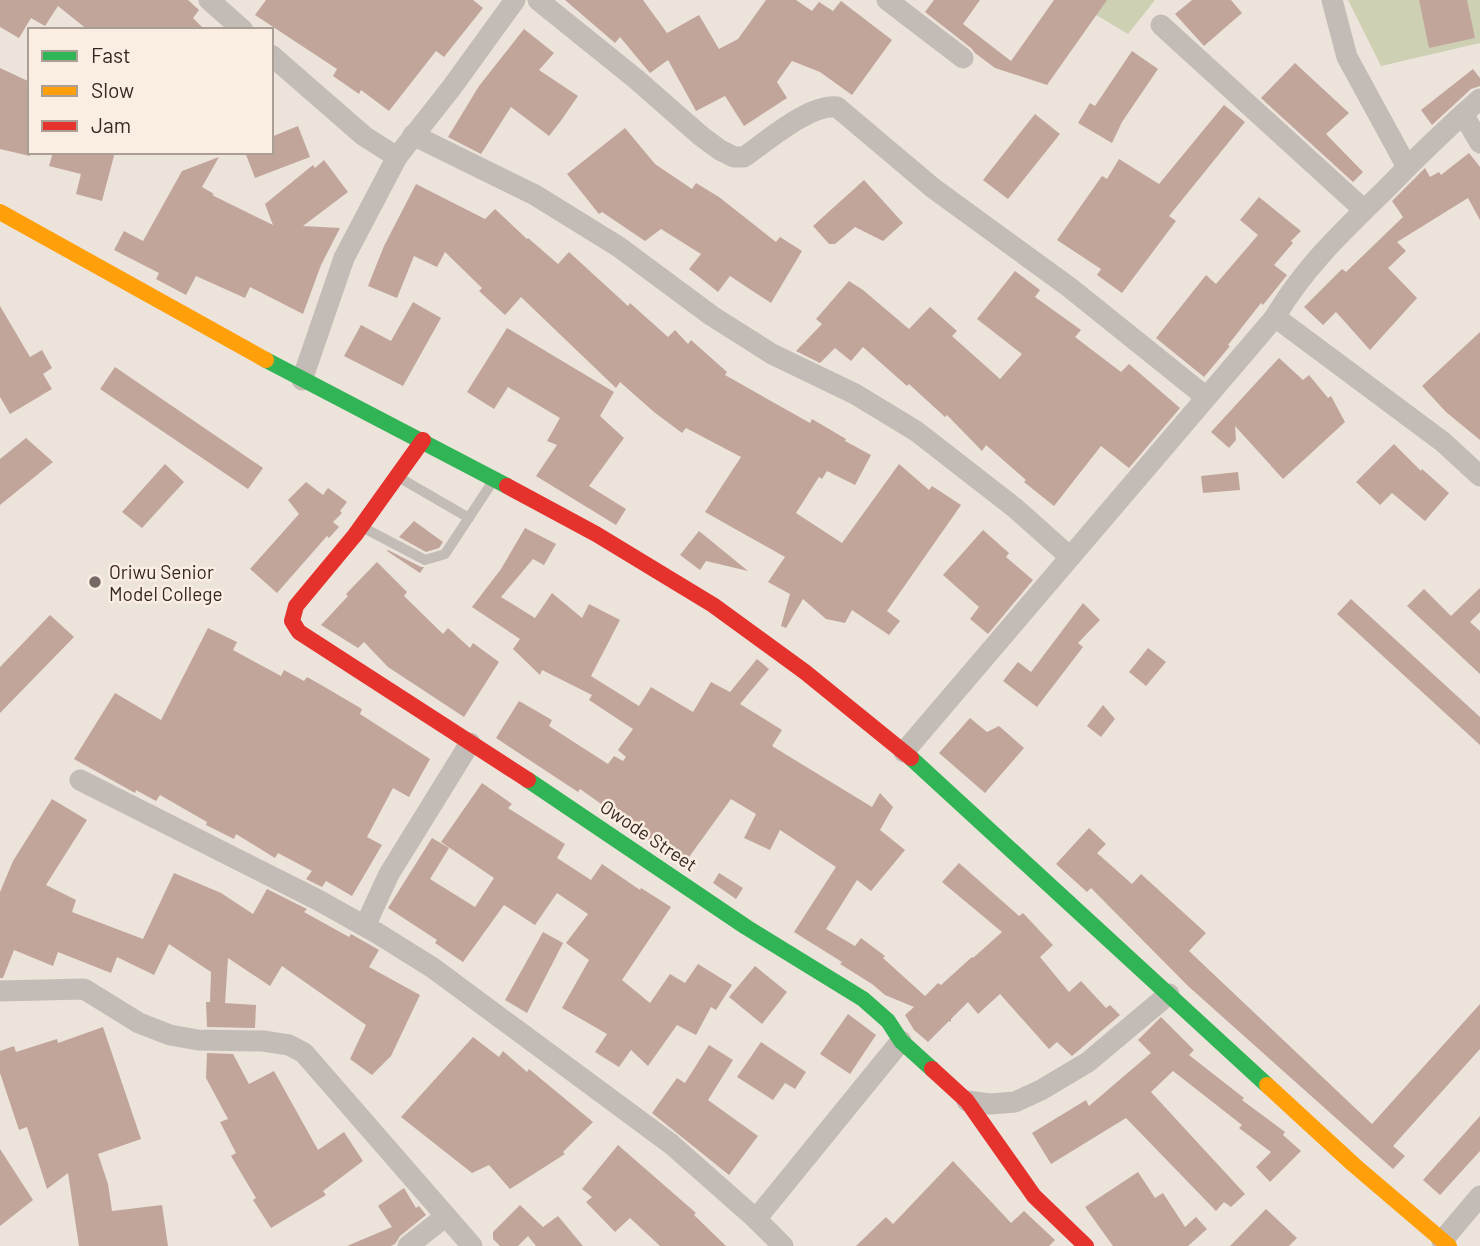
<svg xmlns="http://www.w3.org/2000/svg" width="1480" height="1246" viewBox="0 0 1480 1246" font-family="Barlow,sans-serif">
<style>
.green{fill:#ced0b4}
.building{fill:#c1a59b}
.lines{fill:none;stroke-linecap:round;stroke-linejoin:round}
.lane{stroke:#c3bbb5;stroke-width:10}
.street{stroke:#c3bbb5;stroke-width:21}
.fast{stroke:#30b455;stroke-width:16}
.slow{stroke:#ff9f0a;stroke-width:16}
.jam{stroke:#e5322d;stroke-width:16}
.poi-dot{fill:#746964;stroke:#faede1;stroke-width:2.5}
.labels{text-anchor:middle;dominant-baseline:central;stroke-width:5;stroke-linejoin:round;paint-order:stroke}
.poi-label{font-size:19px;fill:#342824;stroke:#faede1;text-anchor:start}
.street-label{font-size:19px;fill:#342824;stroke:#faede1}
</style>
<rect width="100%" height="100%" fill="#ece3db"/>
<g class="green">
<polygon points="1071,0 1155,0 1128,34"/>
<polygon points="1348,0 1480,0 1480,43 1381,66"/>
</g>
<g class="building">
<polygon points="0,0 188,0 199,10 193,18 205,30 88,30 58,6 45,26 31,18 19,38 0,27"/>
<polygon points="266,0 473,0 483,8 444,57 436,51 389,111 361,90 359,94 333,76 337,69 255,15"/>
<polygon points="565,0 643,0 667,33 699,15 719,49 738,39 766,0 796,0 812,11 819,2 833,11 841,1 892,40 852,95 820,72 792,61 777,82 787,98 744,126 725,96 696,111 668,60 650,73 620,37 615,43"/>
<polygon points="934,0 980,0 963,24 1011,61 1054,0 1107,0 1047,85 995,68 975,53 971,48 925,12"/>
<polygon points="1192,0 1231,0 1242,13 1204,46 1175,14"/>
<polygon points="1419,0 1467,0 1475,38 1429,48"/>
<polygon points="524,29 554,53 539,70 578,96 560,122 549,136 511,107 481,154 448,137 479,86"/>
<polygon points="1132,51 1158,69 1122,122 1112,143 1078,123 1090,103 1095,106"/>
<polygon points="1295,63 1349,113 1326,134 1363,172 1353,182 1261,98"/>
<polygon points="0,68 30,82 30,156 0,149"/>
<polygon points="1473,69 1480,78 1480,86 1471,89 1432,125 1421,110"/>
<polygon points="1224,105 1245,122 1169,216 1176,221 1122,293 1097,275 1101,269 1057,240 1102,176 1107,179 1119,159 1159,184"/>
<polygon points="1035,114 1060,134 1008,199 983,180"/>
<polygon points="298,126 310,157 255,178 245,152 271,152 271,137"/>
<polygon points="625,128 655,164 692,189 696,183 719,197 776,242 780,237 802,251 771,303 730,276 718,292 689,269 701,254 661,229 645,241 602,212 599,214 567,174"/>
<polygon points="53,152 115,152 102,201 76,194 81,174 49,166"/>
<polygon points="1469,153 1480,167 1480,220 1468,198 1397,242 1406,251 1388,268 1417,298 1370,350 1336,312 1323,325 1304,307 1342,269 1346,272 1403,217 1392,201 1425,168 1430,177 1439,172 1441,175"/>
<polygon points="219,157 202,187 214,194 212,195 273,225 265,204 313,165 315,168 324,160 348,192 303,226 340,228 321,265 303,314 250,287 245,298 196,276 186,295 156,279 159,273 114,250 124,231 143,241 182,171"/>
<polygon points="864,180 903,223 883,241 855,227 835,244 829,244 813,226"/>
<polygon points="416,184 485,219 495,209 527,239 528,238 558,264 569,252 628,306 630,303 668,337 675,330 688,344 691,340 727,372 725,375 810,423 812,419 846,439 845,441 871,455 855,485 827,471 822,479 819,477 796,513 842,543 899,464 929,490 932,486 961,505 887,611 900,621 889,635 852,610 845,623 826,619 803,599 786,628 781,626 790,594 768,582 785,557 705,512 741,457 686,428 682,433 654,412 620,382 616,388 521,297 505,315 479,291 482,288 445,252 437,267 414,256 397,298 368,286 384,246"/>
<polygon points="1259,197 1301,231 1291,241 1293,243 1274,265 1287,275 1263,305 1261,303 1228,345 1230,346 1204,377 1156,338 1206,275 1216,284 1258,235 1240,220"/>
<polygon points="1015,271 1040,290 1035,297 1081,330 1075,337 1121,372 1129,364 1180,408 1129,468 1101,446 1054,506 1024,482 1026,480 986,445 982,451 947,415 945,417 909,384 907,386 863,347 851,361 835,348 820,363 796,351 822,324 816,319 849,281 863,290 909,329 930,307 957,331 952,336 1000,379 1022,354 977,319"/>
<polygon points="413,302 441,318 403,386 344,356 361,325 391,341"/>
<polygon points="0,306 30,357 42,350 52,368 43,374 52,389 10,414 0,397"/>
<polygon points="507,328 614,392 600,416 624,438 589,486 626,509 616,525 536,476 557,445 547,441 560,418 508,387 494,409 467,392"/>
<polygon points="1480,332 1480,440 1446,412 1422,386"/>
<polygon points="1279,358 1303,380 1309,375 1328,398 1331,396 1345,422 1283,479 1235,426 1236,440 1229,448 1211,432"/>
<polygon points="115,367 263,468 248,489 100,389"/>
<polygon points="26,438 53,462 0,505 0,459"/>
<polygon points="1394,444 1421,471 1422,469 1449,493 1425,521 1392,493 1380,505 1356,482"/>
<polygon points="165,464 184,482 142,528 122,512"/>
<polygon points="1238,472 1240,490 1203,493 1201,476"/>
<polygon points="306,482 323,495 328,488 347,502 340,511 342,513 333,522 339,527 329,538 327,536 277,593 250,569 299,514 288,500"/>
<polygon points="414,521 443,542 439,548 426,552 399,537"/>
<polygon points="525,528 556,544 544,565 533,559 501,597 535,618 552,593 582,618 589,604 620,620 591,676 639,706 651,687 693,712 711,682 730,692 757,659 769,669 740,704 782,730 772,746 872,807 880,793 893,807 880,830 905,850 871,891 857,880 826,929 855,946 861,938 885,956 883,958 925,996 938,983 941,985 972,957 973,958 1002,932 942,882 959,863 1019,916 1023,913 1053,945 1040,957 1069,992 1081,981 1106,1008 1110,1005 1120,1015 1072,1056 1057,1042 1049,1049 1000,994 978,1014 968,1002 951,1019 951,1022 949,1021 928,1042 914,1030 905,1015 914,1007 885,995 872,984 840,964 842,962 794,932 836,867 780,830 770,850 744,838 756,814 731,799 684,864 622,822 624,820 580,789 578,792 496,738 519,701 552,720 549,726 608,764 614,756 623,761 626,757 618,750 633,729 589,700 592,695 542,670 540,675 513,649 520,639 472,607 501,569"/>
<polygon points="983,530 1009,553 1006,557 1033,580 988,634 970,619 979,607 943,575"/>
<polygon points="699,531 748,571 706,561 700,570 680,555"/>
<polygon points="388,550 421,567 424,567 420,573 387,551"/>
<polygon points="377,562 407,592 404,596 443,634 448,628 470,648 473,643 499,662 464,717 388,667 364,642 358,648 321,625 348,596 346,594"/>
<polygon points="1480,588 1480,612 1470,622 1480,631 1480,674 1407,606 1424,589 1451,616"/>
<polygon points="1351,599 1480,717 1480,745 1337,614"/>
<polygon points="1083,603 1100,620 1078,643 1083,647 1037,707 1003,681 1018,662 1031,672"/>
<polygon points="50,615 74,637 0,713 0,667"/>
<polygon points="208,628 237,642 233,650 281,676 284,670 304,681 307,677 323,686 362,709 360,714 430,759 409,797 393,788 367,837 382,845 352,896 326,881 322,887 306,879 312,871 278,853 275,858 236,834 234,839 206,825 207,822 160,795 156,801 136,790 135,793 74,759 115,693 161,720"/>
<polygon points="1148,648 1166,662 1146,686 1129,672"/>
<polygon points="1103,705 1115,719 1101,737 1087,726"/>
<polygon points="970,718 987,732 999,726 1024,748 985,793 939,753"/>
<polygon points="482,783 512,804 508,808 565,844 557,858 591,880 602,864 640,890 641,888 671,907 622,980 650,1003 670,974 685,983 698,964 732,985 716,1010 711,1007 696,1035 677,1025 648,1066 631,1050 619,1067 595,1052 607,1034 562,1008 589,960 566,943 588,914 557,893 535,925 504,905 463,962 435,943 437,940 388,908 432,838 449,848 430,879 475,907 494,878 441,842"/>
<polygon points="52,799 87,820 46,885 76,900 72,912 143,939 174,873 221,893 253,914 267,889 307,909 304,912 349,937 351,934 379,950 369,967 420,995 391,1056 372,1075 350,1059 366,1025 282,966 270,986 228,958 225,1003 256,1005 255,1028 207,1027 206,1002 210,1002 211,972 169,944 154,975 117,957 111,973 58,952 53,966 14,950 3,978 0,978 0,892 13,861"/>
<polygon points="1089,828 1106,844 1097,853 1132,884 1141,874 1206,933 1189,951 1372,1124 1480,1004 1480,1049 1393,1146 1405,1156 1393,1169 1188,986 1091,888 1087,892 1056,864"/>
<polygon points="719,873 743,888 736,899 713,883"/>
<polygon points="543,932 563,943 527,1013 505,1000"/>
<polygon points="755,966 787,992 762,1024 729,997"/>
<polygon points="848,1014 876,1035 850,1074 820,1054"/>
<polygon points="1161,1017 1194,1050 1189,1055 1244,1098 1242,1100 1285,1132 1283,1135 1301,1151 1270,1182 1256,1167 1271,1152 1239,1128 1242,1125 1173,1071 1151,1092 1245,1194 1231,1207 1224,1202 1216,1211 1126,1118 1051,1164 1032,1133 1086,1100 1089,1106 1151,1053 1138,1040"/>
<polygon points="103,1027 141,1139 98,1154 108,1184 112,1211 162,1205 168,1246 79,1246 68,1173 47,1189 27,1127 19,1130 0,1073 0,1051 14,1046 16,1052 57,1039 58,1043"/>
<polygon points="473,1037 499,1057 503,1051 527,1072 529,1069 593,1122 563,1152 565,1154 510,1189 489,1165 472,1173 401,1117"/>
<polygon points="761,1042 806,1072 795,1089 785,1083 773,1100 737,1077"/>
<polygon points="709,1045 733,1060 708,1100 758,1136 729,1175 652,1113 677,1078 685,1083"/>
<polygon points="207,1053 233,1054 249,1084 274,1071 318,1150 344,1132 363,1161 323,1191 326,1195 271,1228 253,1200 256,1198 231,1156 236,1153 220,1122 228,1119 206,1078"/>
<polygon points="1480,1116 1480,1151 1440,1195 1423,1180"/>
<polygon points="618,1145 696,1213 694,1215 726,1246 660,1246 630,1218 615,1232 586,1202 592,1197 582,1189"/>
<polygon points="0,1149 33,1200 0,1226"/>
<polygon points="953,1161 1011,1223 1024,1211 1055,1240 1049,1246 856,1246 886,1217 893,1224"/>
<polygon points="1138,1172 1155,1198 1163,1193 1185,1227 1196,1217 1207,1229 1188,1246 1113,1246 1085,1207"/>
<polygon points="404,1188 416,1208 419,1206 426,1215 400,1236 395,1244 391,1246 347,1246 392,1227 378,1206"/>
<polygon points="520,1205 543,1227 558,1216 583,1246 536,1246 528,1236 518,1246 500,1246 493,1239 493,1232"/>
<polygon points="1266,1209 1297,1238 1289,1246 1230,1246"/>
</g>
<g class="lines">
<g class="lane">
<polyline points="400,478 469,518"/>
<polyline points="362,527 425,560 445,554 493,481"/>
</g>
<g class="street">
<polyline points="209,0 243,30"/>
<path d="M538 0 636 79 701 136 720 150 734 157H744C767 141 809 104 837 107L933 188 1069 287 1206 397"/>
<polyline points="887,0 963,58"/>
<polyline points="1332,0 1347,57 1407,167"/>
<polyline points="1161,25 1363,209"/>
<polyline points="271,55 364,136 397,157"/>
<polyline points="1463,114 1480,143"/>
<polyline points="413,135 535,195 619,247 712,316 772,354 855,394 916,431 1015,508 1070,557"/>
<polyline points="1275,317 1443,442 1480,476"/>
<polyline points="302,380 344,258 397,157 452,87 515,0"/>
<path d="M904 752 1275 317C1304 267 1346 228 1387 188 1417 157 1448 127 1480 99"/>
<polyline points="80,780 318,900 377,933 433,968 671,1144 756,1219 783,1246"/>
<polyline points="365,926 389,874 470,743"/>
<polyline points="0,991 84,989 139,1023 170,1035 198,1040 263,1041 289,1045 304,1053 472,1246"/>
<polyline points="967,1101 990,1104 1015,1102 1041,1090 1088,1062 1169,994"/>
<polyline points="756,1219 901,1041"/>
<polyline points="1442,1241 1480,1196"/>
<polyline points="408,1246 446,1216"/>
</g>
<g class="fast">
<polyline points="266,360 507,486"/>
<polyline points="911,758 1267,1085"/>
<polyline points="528,780 746,927 863,999 888,1021 901,1041 932,1069"/>
</g>
<g class="slow">
<polyline points="0,212 266,360"/>
<polyline points="1267,1085 1354,1165 1449,1246"/>
</g>
<g class="jam">
<polyline points="423,440 355,535 296,606 292,621 299,632 528,780"/>
<polyline points="507,486 596,534 713,605 805,672 911,758"/>
<polyline points="932,1069 967,1101 1034,1196 1086,1246"/>
</g>
</g>
<circle class="poi-dot" cx="95" cy="582" r="7"/>
<g class="labels">
<g class="poi-label">
<text x="109" y="571">Oriwu Senior<tspan x="109" dy="22">Model College</tspan></text>
</g>
<g class="street-label">
<text transform="translate(649 835) rotate(34)">Owode Street</text>
</g>
</g>
<rect x="28" y="28" width="245" height="126" fill="#faede1" stroke="#ab9e95" stroke-width="2"/>
<rect x="42" y="51" width="35" height="10" fill="#30b455" stroke="#ab9e95" stroke-width="2"/>
<text x="91" y="63" font-size="21" fill="#342824">Fast</text>
<rect x="42" y="86" width="35" height="10" fill="#ff9f0a" stroke="#ab9e95" stroke-width="2"/>
<text x="91" y="98" font-size="21" fill="#342824">Slow</text>
<rect x="42" y="121" width="35" height="10" fill="#e5322d" stroke="#ab9e95" stroke-width="2"/>
<text x="91" y="133" font-size="21" fill="#342824">Jam</text>
</svg>
